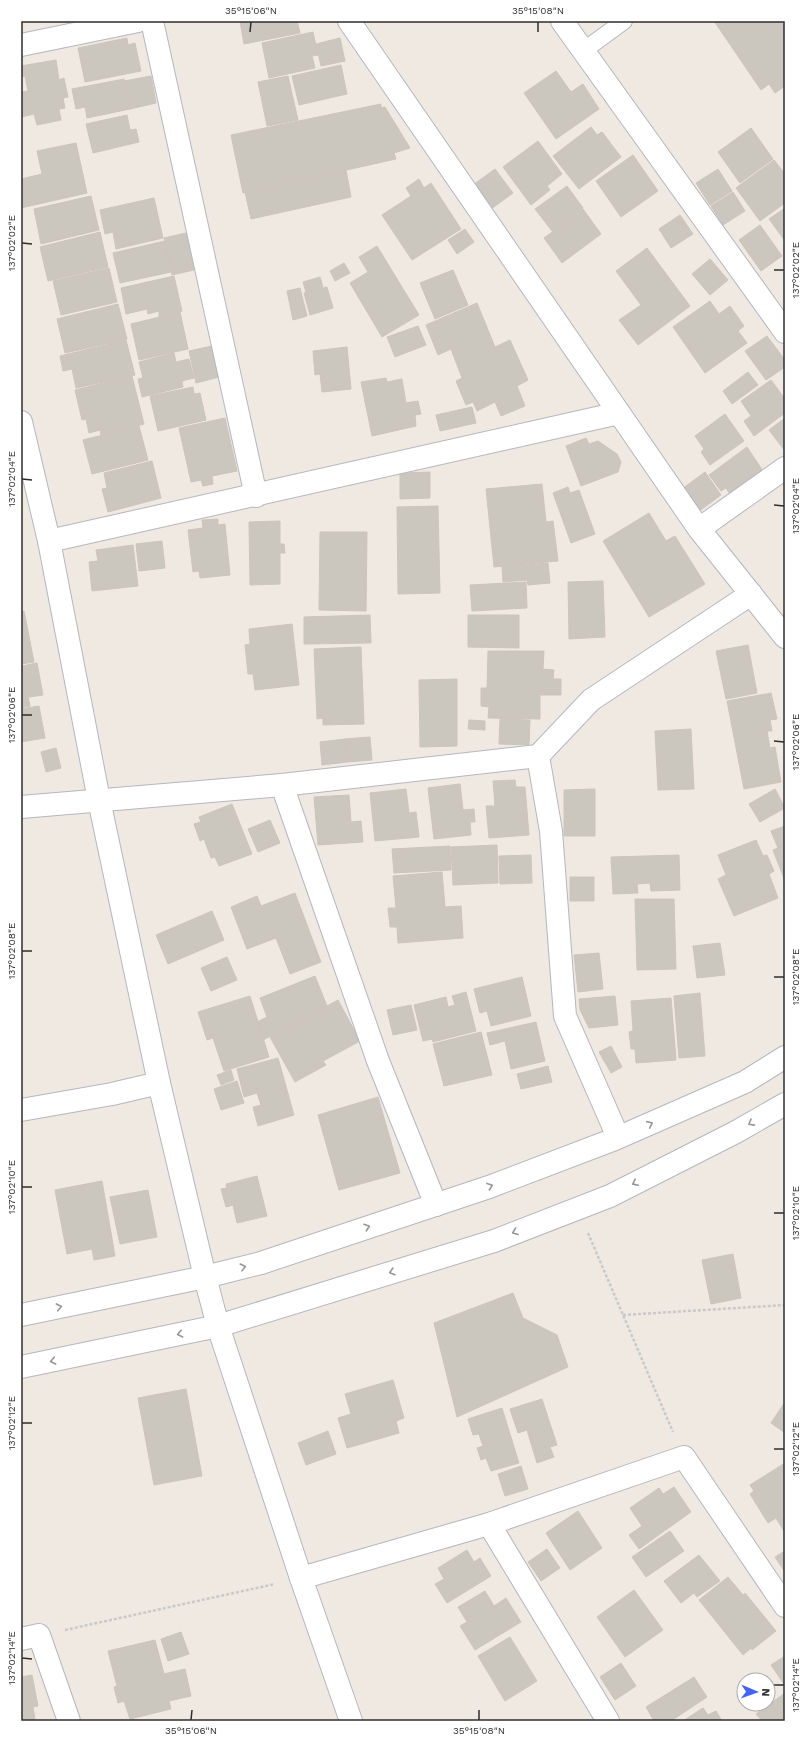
<svg xmlns="http://www.w3.org/2000/svg" width="806" height="1742" viewBox="0 0 806 1742" font-family="'Work Sans',sans-serif">
<style>
.building{fill:#cbc7bf;stroke:#cbc5ba}
.lines{fill:none;stroke-linecap:round;stroke-linejoin:round}
.service-casing{stroke:#b4b7c1;stroke-width:18}
.minor-casing{stroke:#b4b7c1;stroke-width:24}
.tertiary-casing{stroke:#b4b7c1;stroke-width:24}
.path{stroke:#c9c9c9;stroke-width:2.5;stroke-dasharray:3 2;stroke-linecap:butt}
.service{stroke:#fff;stroke-width:16}
.minor{stroke:#fff;stroke-width:22}
.tertiary{stroke:#fff;stroke-width:22}
.oneway{stroke:#969696}
.ticks{fill:none;stroke:#2e2e2e;stroke-width:1.5}
.neatline{fill:none;stroke:#2e2e2e;stroke-width:1.5}
.ticks-label{font-size:10px;text-anchor:middle;fill:#2e2e2e}
</style>
<rect width="100%" height="100%" fill="#efe9e1"/>
<g class="building">
<polygon points="240,21 297,21 300,33 244,44"/>
<polygon points="714,21 781,21 783,25 785,24 785,86 775,93 769,84 761,90"/>
<polygon points="313,32 318,55 312,56 315,68 269,78 262,43"/>
<polygon points="127,38 128,45 135,43 141,71 85,82 78,48"/>
<polygon points="340,38 345,61 321,66 316,44"/>
<polygon points="56,60 59,80 64,78 68,97 63,98 65,108 59,109 61,120 37,125 34,114 21,117 21,92 28,91 25,76 21,77 21,66"/>
<polygon points="341,65 347,94 299,105 292,76"/>
<polygon points="556,71 571,92 583,84 599,109 556,139 524,93"/>
<polygon points="151,76 156,103 130,109 124,81"/>
<polygon points="288,76 298,120 267,126 258,82"/>
<polygon points="124,79 130,109 87,118 85,107 76,109 72,89"/>
<polygon points="381,104 381,108 385,107 410,148 394,153 396,159 243,193 231,135"/>
<polygon points="127,115 130,130 136,129 139,142 93,153 86,124"/>
<polygon points="591,127 597,135 602,132 621,157 579,189 553,156"/>
<polygon points="751,128 773,159 740,183 718,152"/>
<polygon points="538,141 562,174 547,186 550,190 531,205 503,167"/>
<polygon points="76,143 87,193 21,208 21,179 42,174 37,151"/>
<polygon points="633,155 658,191 621,217 596,181"/>
<polygon points="774,160 785,174 785,203 760,221 736,188"/>
<polygon points="495,169 513,193 491,209 473,185"/>
<polygon points="718,169 732,191 710,205 696,183"/>
<polygon points="346,170 351,197 251,219 245,192"/>
<polygon points="419,179 424,188 431,183 461,229 412,260 382,215 411,196 406,188"/>
<polygon points="567,186 583,208 552,231 535,209"/>
<polygon points="733,192 745,211 723,225 711,206"/>
<polygon points="91,196 99,230 41,244 34,209"/>
<polygon points="154,198 163,238 116,249 113,232 105,234 100,210"/>
<polygon points="785,208 785,241 769,219"/>
<polygon points="583,209 601,234 562,263 544,238"/>
<polygon points="680,215 693,234 671,248 659,229"/>
<polygon points="760,225 782,256 761,271 739,240"/>
<polygon points="465,229 474,242 457,254 448,240"/>
<polygon points="100,232 108,267 48,281 40,247"/>
<polygon points="186,233 194,270 172,275 164,238"/>
<polygon points="165,241 171,272 120,283 113,253"/>
<polygon points="377,246 419,315 382,337 350,283 368,272 359,257"/>
<polygon points="647,248 690,306 638,345 619,320 641,305 616,271"/>
<polygon points="710,259 728,280 710,295 692,274"/>
<polygon points="344,263 350,273 335,281 330,271"/>
<polygon points="109,268 117,302 61,315 53,281"/>
<polygon points="453,270 468,305 435,319 420,283"/>
<polygon points="174,276 182,311 159,317 159,311 148,314 147,309 126,314 121,288"/>
<polygon points="320,277 323,287 306,292 303,282"/>
<polygon points="327,287 333,308 310,315 304,293"/>
<polygon points="300,288 307,316 293,320 287,291"/>
<polygon points="710,301 719,314 730,306 744,326 738,331 747,343 705,373 673,327"/>
<polygon points="477,303 495,347 510,340 528,380 517,386 525,406 501,416 495,402 477,411 473,402 466,405 456,381 462,378 451,349 438,355 426,325"/>
<polygon points="118,304 127,339 65,353 57,319"/>
<polygon points="180,312 188,349 139,360 131,324"/>
<polygon points="418,326 426,345 395,357 387,337"/>
<polygon points="767,336 785,360 785,367 766,380 745,351"/>
<polygon points="126,340 135,375 76,388 72,369 63,371 60,356"/>
<polygon points="212,346 219,377 196,383 189,351"/>
<polygon points="347,347 351,389 322,392 320,374 315,375 313,351"/>
<polygon points="174,353 176,362 189,359 194,378 182,381 183,387 142,397 138,379 143,378 139,362"/>
<polygon points="748,372 758,385 732,404 723,391"/>
<polygon points="132,376 144,424 101,435 100,430 89,433 86,419 82,420 75,390"/>
<polygon points="386,378 387,382 402,379 406,403 418,401 421,414 415,415 416,426 372,436 361,382"/>
<polygon points="771,380 785,399 785,413 754,436 744,421 751,416 741,401"/>
<polygon points="193,387 194,394 200,393 206,420 158,431 150,396"/>
<polygon points="472,407 476,423 440,431 436,415"/>
<polygon points="725,414 744,441 710,465 701,452 704,449 695,436"/>
<polygon points="225,418 237,471 212,476 213,484 203,486 201,480 191,482 179,428"/>
<polygon points="785,418 785,451 769,430"/>
<polygon points="139,426 148,460 92,474 83,440"/>
<polygon points="586,438 589,444 598,441 617,454 621,462 618,472 581,486 566,446"/>
<polygon points="747,447 765,474 732,497 726,488 721,491 709,475"/>
<polygon points="152,461 161,498 108,512 102,489 107,488 104,473"/>
<polygon points="430,472 430,498 400,499 400,473"/>
<polygon points="705,472 721,495 698,512 682,489"/>
<polygon points="542,484 546,522 553,521 558,561 494,567 486,489"/>
<polygon points="568,487 570,493 579,490 595,534 571,543 553,493"/>
<polygon points="438,506 440,593 398,594 397,507"/>
<polygon points="649,513 666,541 675,536 705,584 649,617 603,541"/>
<polygon points="218,519 218,525 225,524 230,575 200,578 199,571 193,572 188,530 203,528 202,520"/>
<polygon points="280,521 280,544 284,544 285,553 280,553 280,584 250,585 249,522"/>
<polygon points="320,532 367,532 366,611 319,610"/>
<polygon points="162,541 165,568 139,571 136,544"/>
<polygon points="133,545 138,586 92,591 89,562 98,561 96,550"/>
<polygon points="548,563 550,583 528,585 527,580 503,582 502,567"/>
<polygon points="603,581 605,637 569,639 568,582"/>
<polygon points="526,582 527,608 472,611 470,585"/>
<polygon points="24,611 34,662 21,664 21,612"/>
<polygon points="370,615 371,643 304,644 304,617"/>
<polygon points="468,615 519,615 519,648 468,647"/>
<polygon points="292,624 299,685 255,690 253,674 248,674 245,645 250,644 249,629"/>
<polygon points="748,645 757,693 726,699 716,651"/>
<polygon points="361,647 364,724 323,725 323,718 317,719 314,649"/>
<polygon points="488,651 544,651 543,669 554,670 553,679 561,679 561,695 540,695 540,719 488,718 489,707 481,706 481,688 487,688"/>
<polygon points="37,663 43,695 29,697 22,666"/>
<polygon points="21,666 22,666 30,706 21,708"/>
<polygon points="457,679 457,746 420,747 419,680"/>
<polygon points="771,693 777,719 770,720 772,731 767,731 770,748 775,747 781,782 744,789 727,701"/>
<polygon points="39,706 45,738 21,742 21,709"/>
<polygon points="500,719 530,720 529,745 499,744"/>
<polygon points="469,720 485,721 485,730 468,729"/>
<polygon points="691,729 694,789 658,790 655,731"/>
<polygon points="370,737 372,760 347,762 345,739"/>
<polygon points="345,739 347,762 322,765 320,742"/>
<polygon points="56,748 61,768 46,772 41,752"/>
<polygon points="515,780 516,787 525,787 529,835 489,838 486,806 495,806 493,781"/>
<polygon points="460,784 463,810 474,809 475,822 470,822 471,835 434,839 428,788"/>
<polygon points="406,789 409,813 416,812 419,837 375,841 370,793"/>
<polygon points="595,789 595,836 564,836 564,790"/>
<polygon points="775,789 785,808 760,822 749,804"/>
<polygon points="349,795 351,822 361,821 363,842 318,845 314,797"/>
<polygon points="232,804 252,854 219,866 215,857 211,858 204,839 200,841 194,824 201,822 199,817"/>
<polygon points="270,820 280,843 258,852 248,829"/>
<polygon points="785,826 785,881 773,850 778,848 771,831"/>
<polygon points="756,840 763,856 767,855 774,871 769,874 778,898 734,916 718,879 726,875 718,855"/>
<polygon points="497,845 498,883 453,885 451,847"/>
<polygon points="450,846 451,870 394,873 392,849"/>
<polygon points="531,855 532,883 500,884 499,856"/>
<polygon points="679,855 680,890 651,891 650,883 637,884 638,893 613,894 611,857"/>
<polygon points="442,872 445,907 461,906 463,938 398,943 397,927 390,927 388,908 396,908 393,876"/>
<rect x="570" y="877" width="24" height="24"/>
<polygon points="295,893 321,962 290,974 276,938 247,949 231,907 257,896 261,906"/>
<polygon points="635,899 674,899 676,969 637,970"/>
<polygon points="212,911 224,940 168,964 156,935"/>
<polygon points="720,943 725,975 697,978 693,946"/>
<polygon points="599,953 603,989 578,992 574,955"/>
<polygon points="227,957 237,980 211,991 201,968"/>
<polygon points="315,976 327,1006 263,1040 257,1022 267,1017 260,998"/>
<polygon points="522,977 531,1016 491,1026 487,1011 480,1013 474,989"/>
<polygon points="466,992 476,1031 433,1042 432,1039 423,1041 414,1005 446,997 448,1007 455,1005 452,996"/>
<polygon points="700,993 705,1056 679,1058 674,996"/>
<polygon points="250,996 269,1057 224,1071 213,1038 207,1040 198,1012"/>
<polygon points="615,996 618,1025 589,1028 580,1010 579,999"/>
<polygon points="671,998 676,1060 636,1063 635,1049 631,1049 629,1032 633,1031 631,1001"/>
<polygon points="338,1000 360,1041 323,1061 326,1065 295,1082 270,1037"/>
<polygon points="411,1005 417,1030 393,1035 387,1010"/>
<polygon points="536,1022 545,1061 511,1069 505,1041 490,1045 487,1033"/>
<polygon points="481,1032 492,1075 444,1086 433,1044"/>
<polygon points="611,1046 622,1067 611,1073 599,1052"/>
<polygon points="278,1058 294,1115 258,1126 253,1107 261,1105 257,1093 244,1097 237,1069"/>
<polygon points="548,1066 552,1082 521,1089 517,1074"/>
<polygon points="231,1070 234,1080 221,1085 217,1075"/>
<polygon points="237,1081 244,1103 221,1110 214,1089"/>
<polygon points="378,1097 400,1173 339,1190 318,1115"/>
<polygon points="257,1176 267,1216 237,1223 233,1205 226,1207 221,1189 227,1188 226,1184"/>
<polygon points="102,1181 115,1256 94,1260 92,1249 67,1254 55,1190"/>
<polygon points="148,1190 157,1237 120,1244 110,1197"/>
<polygon points="733,1254 741,1298 711,1304 702,1260"/>
<polygon points="513,1293 523,1318 557,1335 568,1367 457,1417 434,1323"/>
<polygon points="393,1380 404,1418 396,1421 399,1433 347,1448 338,1418 351,1414 345,1394"/>
<polygon points="186,1389 202,1476 154,1485 138,1398"/>
<polygon points="542,1399 557,1445 550,1447 554,1457 537,1463 527,1430 518,1433 510,1409"/>
<polygon points="785,1402 785,1433 771,1423"/>
<polygon points="502,1408 519,1463 491,1471 486,1458 481,1460 477,1448 483,1446 479,1434 473,1435 468,1419"/>
<polygon points="328,1431 336,1454 306,1465 298,1443"/>
<polygon points="785,1463 785,1533 776,1518 768,1523 750,1494 754,1491 750,1485"/>
<polygon points="521,1466 528,1489 505,1496 498,1474"/>
<polygon points="674,1487 691,1512 639,1549 629,1535 642,1526 630,1508 659,1488 663,1494"/>
<polygon points="578,1511 602,1548 570,1570 546,1533"/>
<polygon points="670,1531 684,1551 646,1577 632,1557"/>
<polygon points="547,1549 560,1568 541,1581 528,1562"/>
<polygon points="467,1550 474,1562 480,1558 491,1576 447,1603 435,1584 444,1579 438,1568"/>
<polygon points="785,1551 785,1572 775,1557"/>
<polygon points="699,1555 720,1581 697,1597 694,1593 681,1603 664,1581"/>
<polygon points="728,1577 743,1595 745,1593 776,1631 752,1650 751,1648 743,1655 699,1600"/>
<polygon points="634,1590 663,1630 625,1657 597,1617"/>
<polygon points="485,1591 494,1606 506,1598 521,1622 475,1650 460,1626 467,1622 458,1607"/>
<polygon points="181,1632 189,1654 168,1661 161,1639"/>
<polygon points="510,1637 537,1681 505,1701 478,1656"/>
<polygon points="155,1640 164,1674 185,1669 191,1696 169,1701 171,1709 130,1719 124,1701 118,1703 114,1687 117,1686 108,1651"/>
<polygon points="785,1656 785,1684 784,1684 771,1665"/>
<polygon points="621,1663 636,1686 615,1700 600,1677"/>
<polygon points="32,1675 38,1706 33,1707 35,1719 21,1721 21,1677"/>
<polygon points="694,1677 707,1697 671,1721 654,1721 646,1707"/>
<polygon points="785,1693 785,1721 762,1721 756,1714"/>
<polygon points="703,1708 708,1715 716,1711 722,1721 683,1721"/>
</g>
<g class="lines">
<g class="service-casing">
<polyline id="service" points="583,51 624,21"/>
</g>
<g class="minor-casing">
<g id="minor">
<polyline points="152,21 256,496"/>
<polyline points="349,21 699,529 785,637"/>
<polyline points="562,21 785,332"/>
<polyline points="21,45 138,21"/>
<polyline points="21,422 49,541 99,800 159,1083 205,1277"/>
<polyline points="699,529 785,468"/>
<polyline points="49,541 619,413"/>
<polyline points="538,756 551,831 565,1016 618,1137"/>
<polyline points="282,785 378,1061 436,1205"/>
<polyline points="21,807 282,785 538,756 591,700 751,594"/>
<polyline points="21,1110 112,1094 159,1083"/>
<polyline points="489,1524 608,1721"/>
<polyline points="301,1578 489,1524 684,1457 785,1606"/>
<polyline points="21,1639 39,1635 69,1721"/>
</g>
</g>
<g class="tertiary-casing">
<g id="tertiary">
<polyline points="205,1277 218,1326 301,1578 351,1721"/>
<polyline points="21,1315 205,1277 261,1263 489,1187 615,1139 745,1082 785,1057"/>
<polyline points="21,1367 218,1326 494,1241 610,1196 736,1132 785,1104"/>
</g>
</g>
<g class="path">
<polyline points="588,1233 673,1432"/>
<polyline points="623,1315 785,1305"/>
<polyline points="65,1630 275,1584"/>
</g>
<use href="#service" class="service"/>
<use href="#minor" class="minor"/>
<use href="#tertiary" class="tertiary"/>
</g>
<defs><path id="oneway-chevron" d="M-2-3.5L2.5 0L-2 3.5" fill="none" stroke-width="1.6" stroke-linecap="round" stroke-linejoin="round"/></defs>
<g class="oneway">
<use href="#oneway-chevron" transform="translate(751 1123) rotate(151)"/>
<use href="#oneway-chevron" transform="translate(650 1124) rotate(-24)"/>
<use href="#oneway-chevron" transform="translate(635 1183) rotate(153)"/>
<use href="#oneway-chevron" transform="translate(490 1186) rotate(-20)"/>
<use href="#oneway-chevron" transform="translate(367 1227) rotate(-18)"/>
<use href="#oneway-chevron" transform="translate(515 1232) rotate(159)"/>
<use href="#oneway-chevron" transform="translate(243 1267) rotate(-14)"/>
<use href="#oneway-chevron" transform="translate(392 1272) rotate(163)"/>
<use href="#oneway-chevron" transform="translate(59 1307) rotate(-11)"/>
<use href="#oneway-chevron" transform="translate(180 1334) rotate(168)"/>
<use href="#oneway-chevron" transform="translate(53 1361) rotate(168)"/>
</g>
<path class="ticks" d="M250 32 251 22M538 32V22M22 243 32 244M774 270H784M22 479 32 480M774 505 784 506M22 715H32M774 741 784 742M22 951H32M774 977H784M22 1187H32M774 1213H784M22 1423H32M774 1449H784M22 1658 32 1659M774 1685H784M191 1720 192 1710M479 1720V1710"/>
<rect width="806" height="1742" fill="none" stroke="#ffffff" stroke-width="44"/>
<g transform="translate(756 1692) rotate(92)"><circle r="19" fill="#ffffff" stroke="#ababab"/>
<path d="M0-3L7 15L0 10L-7 15Z" fill="#4264fb"/>
<text y="-6" font-size="11" font-weight="bold" text-anchor="middle" fill="#2e2e2e">N</text>
</g>
<rect x="22" y="22" width="762" height="1698" class="neatline"/>
<g class="ticks-label">
<text x="251" y="14">35°15'06"N</text>
<text x="538" y="14">35°15'08"N</text>
<text transform="translate(11 243) rotate(-90)" y="4">137°02'02"E</text>
<text transform="translate(795 270) rotate(-90)" y="4">137°02'02"E</text>
<text transform="translate(11 479) rotate(-90)" y="4">137°02'04"E</text>
<text transform="translate(795 506) rotate(-90)" y="4">137°02'04"E</text>
<text transform="translate(11 715) rotate(-90)" y="4">137°02'06"E</text>
<text transform="translate(795 742) rotate(-90)" y="4">137°02'06"E</text>
<text transform="translate(11 951) rotate(-90)" y="4">137°02'08"E</text>
<text transform="translate(795 977) rotate(-90)" y="4">137°02'08"E</text>
<text transform="translate(11 1187) rotate(-90)" y="4">137°02'10"E</text>
<text transform="translate(795 1213) rotate(-90)" y="4">137°02'10"E</text>
<text transform="translate(11 1423) rotate(-90)" y="4">137°02'12"E</text>
<text transform="translate(795 1449) rotate(-90)" y="4">137°02'12"E</text>
<text transform="translate(11 1658) rotate(-90)" y="4">137°02'14"E</text>
<text transform="translate(795 1685) rotate(-90)" y="4">137°02'14"E</text>
<text x="191" y="1734">35°15'06"N</text>
<text x="479" y="1734">35°15'08"N</text>
</g>
</svg>
